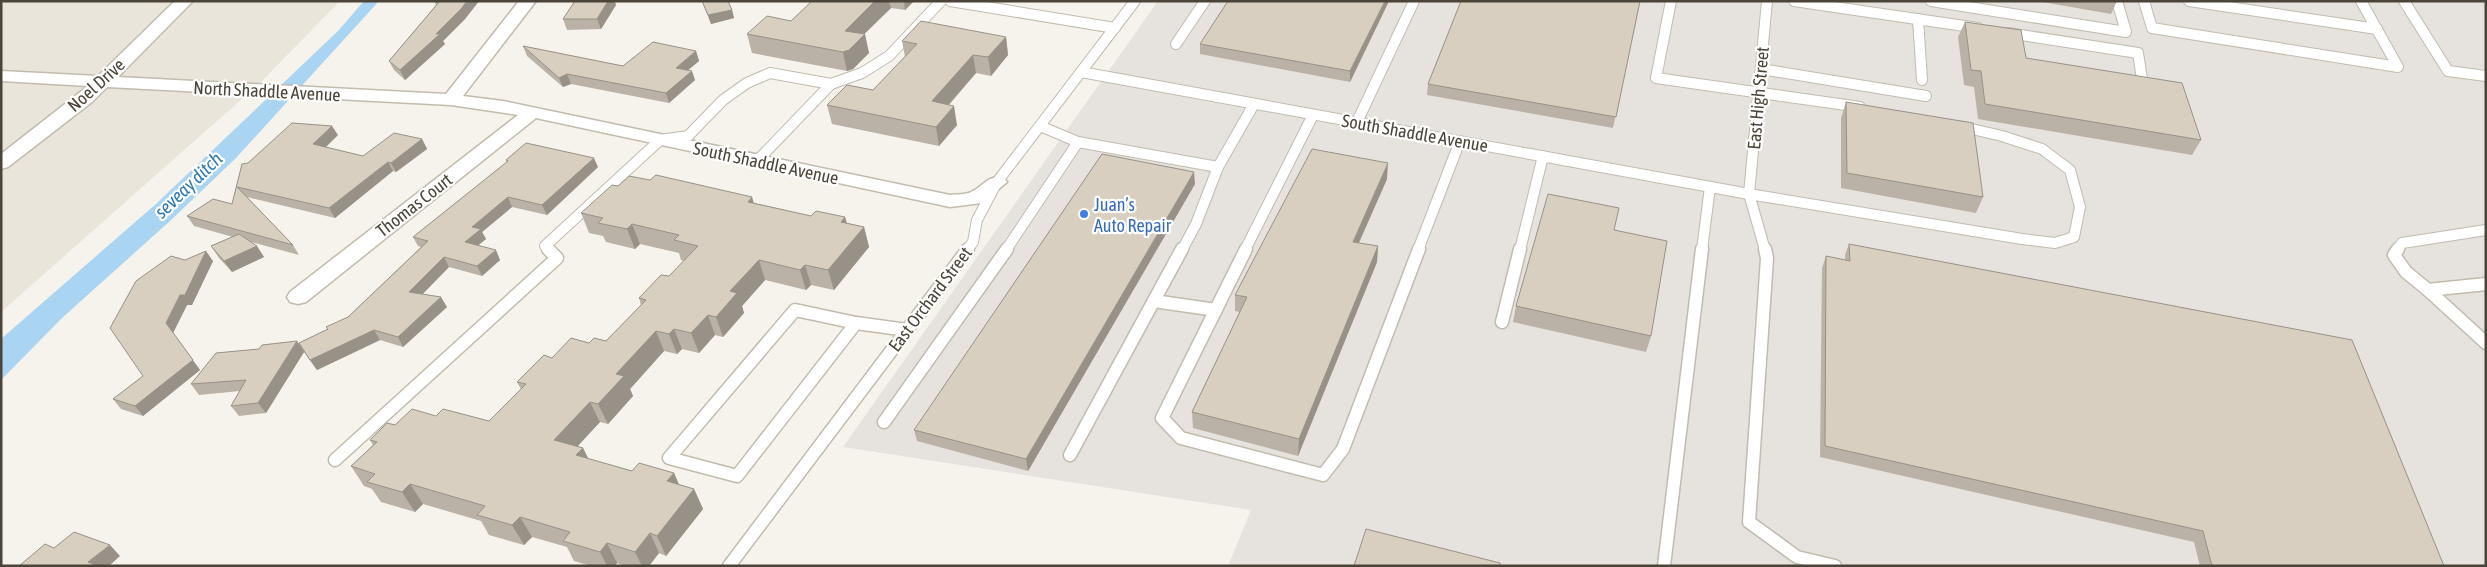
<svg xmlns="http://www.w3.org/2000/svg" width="2487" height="567" viewBox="0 0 2487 567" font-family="'Asap Condensed',sans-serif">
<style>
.residential{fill:#eae5da}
.industrial{fill:#e6e2dd}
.water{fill:#a9d4f2}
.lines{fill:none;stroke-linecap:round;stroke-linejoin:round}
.lane-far1-casing{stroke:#c2bbae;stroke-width:12}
.lane-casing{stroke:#c2bbae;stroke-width:15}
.street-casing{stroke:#c2bbae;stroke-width:3}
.lane-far1{stroke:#fff;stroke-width:10}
.lane{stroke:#fff;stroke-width:12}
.street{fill:#fff;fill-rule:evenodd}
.wall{fill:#bab2a6}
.shaded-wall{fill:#979187}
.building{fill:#d8cfc1;stroke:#979187}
.shop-dot{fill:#3f7fe0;stroke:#fff;stroke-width:2}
.labels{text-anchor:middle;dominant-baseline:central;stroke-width:4.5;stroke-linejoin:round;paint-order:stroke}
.street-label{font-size:18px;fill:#4b4439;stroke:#fff}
.shop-label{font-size:18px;fill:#366cbe;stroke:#fff;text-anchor:start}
.water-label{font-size:19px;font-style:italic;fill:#2e7ab2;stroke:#fff}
</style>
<rect width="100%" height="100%" fill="#f6f3ec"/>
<polygon class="residential" points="1,1 340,1 260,83 1,312"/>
<polygon class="industrial" points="1158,1 2486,1 2486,566 1228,566 1251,510 843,447"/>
<polygon class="water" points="364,1 379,1 235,159 170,221 62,318 1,380 1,339 157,203 338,31"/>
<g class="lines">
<g class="lane-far1-casing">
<g id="lane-far1">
<polyline points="950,1 1115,28"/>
<polyline points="1671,1 1656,78 1860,107"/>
<polyline points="1794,1 1978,28"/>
<polyline points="1931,1 2126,32 2117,1"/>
<polyline points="2144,1 2152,28 2398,67 2361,1"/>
<polyline points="2189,1 2377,29"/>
<polyline points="2404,1 2448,71 2486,76"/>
<polyline points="1918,19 1922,80"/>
<polyline points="2008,33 2138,53 2142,79"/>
<polyline points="1176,44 1205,1"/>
<polyline points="1761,69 1926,96"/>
<polyline points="1081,72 1749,194 2022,239 2055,243 2074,237 2080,207 2070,170 2042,149 2002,136 1959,126"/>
<polyline points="1357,122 1414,1"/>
<polyline points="1078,142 1218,167 1196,224 1182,250"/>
<polyline points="757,161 831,84"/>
<polyline points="1218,167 1254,104"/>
<polyline points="549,250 545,246 660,140 688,136 723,100 747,83 770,73 831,84 862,73 889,56 941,1"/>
<polyline points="967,250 973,242 977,220 997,182 1135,1"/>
<polyline points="1006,250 1078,142 1040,126"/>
<polyline points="1245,250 1313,115"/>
<polyline points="1418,250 1460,141"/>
<polyline points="1520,250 1543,156"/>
<polyline points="1702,250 1710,187"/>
<polyline points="1765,250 1749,194 1767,1"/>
<polyline points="2397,250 2402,243 2486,230"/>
</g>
</g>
<g class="lane-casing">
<g id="lane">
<polyline points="1246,249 1162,418 1181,438 1323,475 1343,449 1419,249"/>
<polyline points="1765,249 1767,258 1749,522 1797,557 1835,566"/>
<polyline points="2398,249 2394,255 2406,272 2428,290 2486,284"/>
<polyline points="2428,290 2486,343"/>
<polyline points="1154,301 1216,310"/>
<polygon points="795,310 856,323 737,476 669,458"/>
<polyline points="1502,322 1520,249"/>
<polyline points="856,323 907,330"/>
<polyline points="884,422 1007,249"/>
<polyline points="1070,455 1182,249"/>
<polyline points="335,460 557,258 548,249"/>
<polyline points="729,566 968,249"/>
<polyline points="1664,566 1702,249"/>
</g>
</g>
<g class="street-casing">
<path id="street" d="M175 1H193L118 77 446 94 519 1H536L463 96 503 101 950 195C956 194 965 195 971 192 984 186 988 174 1004 178L1007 182 982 203 950 207 536 118 306 302 298 304 290 302 287 297 290 292 518 115 451 105 107 87 92 102 8 167 1 169V154L88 86 1 81V71L98 76Z"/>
</g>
<use href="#lane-far1" class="lane-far1"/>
<use href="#lane" class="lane"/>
<use href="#street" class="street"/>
</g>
<g class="wall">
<polygon points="434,1 479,1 465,19 443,41 445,44 405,80 394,70 389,61 436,5"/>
<polygon points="702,1 728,1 732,10 734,18 711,24"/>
<polygon points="812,1 914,1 905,10 891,8 864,34 869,53 853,69 847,71 752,53 747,34 791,21"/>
<polygon points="1389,1 1350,82 1200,54 1200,44"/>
<polygon points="1640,1 1613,128 1427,95 1428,84"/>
<polygon points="2037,1 2117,1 2111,14"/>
<polygon points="616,5 601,29 567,30 563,19"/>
<polygon points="1965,22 2026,58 2201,140 2192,155 1978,119 1974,87 1964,85 1958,37"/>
<polygon points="1006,37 1008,55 991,76 976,73 949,105 957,125 939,146 832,124 827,105 873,90 905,57 902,41"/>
<polygon points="523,46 623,66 696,51 699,61 688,70 695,80 669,103 571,84 563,87 527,56"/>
<polygon points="1846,102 1983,197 1976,213 1841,188 1841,118"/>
<polygon points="338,135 325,147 363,156 422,139 427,149 396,172 393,171 335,218 247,197 293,245 299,255 251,242 264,257 232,272 219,258 211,246 233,237 194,226 187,216 232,204 242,164 248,163"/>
<polygon points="506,160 598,167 547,215 512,207 482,232 486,239 477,246 500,260 482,276 449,267 422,294 447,307 403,347 380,340 317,370 304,352 266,413 239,416 231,406 240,391 199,395 191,384 259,349 299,343 328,329 348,317 421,247 418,246 413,237 507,163"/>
<polygon points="1387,179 1359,243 1378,246 1377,262 1298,456 1193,428 1192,412 1240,312 1235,311 1235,295"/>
<polygon points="1195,184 1028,471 917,441 914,430"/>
<polygon points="618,186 754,203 811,216 845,217 847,223 864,227 869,247 834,290 811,285 806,290 765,280 742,306 744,313 723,337 715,335 699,353 682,349 677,354 664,351 630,389 633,396 608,424 600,422 577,446 583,448 588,459 632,471 674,473 679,485 694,489 703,509 666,556 659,553 649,566 625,566 617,563 615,566 591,566 574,561 567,547 532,537 524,545 489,535 481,521 423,504 415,512 381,502 372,489 364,486 351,466 373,445 370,440 395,425 436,416 489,421 521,389 517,382 552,358 589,343 606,341 641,305 639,298 669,276 684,261 681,260 679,253 640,244 635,249 606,242 603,236 589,233 581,213"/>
<polygon points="1614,230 1651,336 1646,352 1513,322 1516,306"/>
<polygon points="1849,244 2444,566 2200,566 2194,542 1820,457 1822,268 1826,256 1845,260 1845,255"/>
<polygon points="185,260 213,261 192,305 187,305 173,333 200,370 143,416 121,409 113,399 143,376"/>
</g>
<g class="shaded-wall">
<polygon points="467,1 479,1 465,19 443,41 445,44 405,80 400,70"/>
<polygon points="608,1 615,1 616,5 601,29 597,19"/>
<polygon points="875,1 889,1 891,8 849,49 845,31"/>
<polygon points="904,1 914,1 905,10"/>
<polygon points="1385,1 1389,1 1350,82 1350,71"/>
<polygon points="732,10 734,18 711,24 708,15"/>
<polygon points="865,34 869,53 853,69 847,71 843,52"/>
<polygon points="1006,37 1008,55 991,76 988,57"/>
<polygon points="696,51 699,61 680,77 676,68"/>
<polygon points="973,55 976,73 935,120 932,101"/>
<polygon points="692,71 695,80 669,103 666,93"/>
<polygon points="567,74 571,84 563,87 559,78"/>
<polygon points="954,106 957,125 939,146 936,127"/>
<polygon points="332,126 338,135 319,154 313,144"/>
<polygon points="422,139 427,149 396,172 391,163"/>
<polygon points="594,158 598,167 547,215 542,205"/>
<polygon points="388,162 393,171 335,218 329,208"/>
<polygon points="1388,163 1387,179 1352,258 1353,242"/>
<polygon points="1194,172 1195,184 1028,471 1026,459"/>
<polygon points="508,197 512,207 482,232 486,239 470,252 465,242 472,227"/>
<polygon points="752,197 758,217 748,202"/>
<polygon points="845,217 850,237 841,222"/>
<polygon points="632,224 640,244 635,249 627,229"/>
<polygon points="864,227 869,247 834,290 828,270"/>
<polygon points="257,246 264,257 232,272 224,261"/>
<polygon points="1378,246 1377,262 1298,456 1299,439"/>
<polygon points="496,250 500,260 482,276 477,266"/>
<polygon points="206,251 213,261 192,305 187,305 173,333 200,370 143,416 135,406 166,323 180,295"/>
<polygon points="444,257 449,267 415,302 409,292"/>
<polygon points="759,260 765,280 742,306 744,313 723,337 716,317 730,291"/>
<polygon points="805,265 811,285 806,290 800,270"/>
<polygon points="441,297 447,307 403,347 398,337"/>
<polygon points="708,315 715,335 699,353 691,333"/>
<polygon points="674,329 682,349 677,354 669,334"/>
<polygon points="374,330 380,340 317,370 310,360"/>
<polygon points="656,331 664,351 630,389 633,396 608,424 598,404 616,374"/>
<polygon points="297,341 304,352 266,413 258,403"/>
<polygon points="590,402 600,422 565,460 554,440"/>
<polygon points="583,448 593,468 576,455"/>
<polygon points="674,473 683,494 667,481"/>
<polygon points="410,484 423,504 415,512 402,492"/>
<polygon points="694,489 703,509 666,556 657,536"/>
<polygon points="520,517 532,537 524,545 512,525"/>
<polygon points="650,533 659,553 649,566 642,566 635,552"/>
<polygon points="607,543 617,563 615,566 607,566 600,552"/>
<polygon points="110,545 120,556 109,566 91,566 88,562"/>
</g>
<g class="building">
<polygon points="440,1 467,1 461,9 436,34 440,34 400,70 389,61"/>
<polygon points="575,1 608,1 597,19 563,19"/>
<polygon points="702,1 728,1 732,10 708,15"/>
<polygon points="812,1 875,1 845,31 865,34 849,50 843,52 747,34 767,16 791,21"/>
<polygon points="1228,1 1385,1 1350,71 1200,44"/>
<polygon points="1461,1 1640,1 1616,117 1428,84"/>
<polygon points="921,21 1006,37 988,57 973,55 932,101 954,106 936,127 827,105 847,85 873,90 917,44 902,41"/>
<polygon points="1965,22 2021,30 2026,58 2182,83 2201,140 1985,104 1981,71 1971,70"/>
<polygon points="653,42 696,51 676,68 692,71 666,93 567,74 559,78 523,46 623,66"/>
<polygon points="1846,102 1973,123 1983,197 1847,173"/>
<polygon points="292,123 332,126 313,144 363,156 394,133 422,139 391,163 388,162 329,208 237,187 293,245 187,216 213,199 232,204 242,164 248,163"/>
<polygon points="526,143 594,158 542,205 508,197 472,227 481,229 465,242 496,250 477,266 444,257 409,292 441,297 398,337 374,330 310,360 299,343 328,329 326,327 348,317 428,241 413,237 508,161 506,160"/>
<polygon points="1312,149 1388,163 1353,242 1378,246 1299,439 1192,412 1247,297 1235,295"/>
<polygon points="1102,154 1194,172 1026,459 914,430"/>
<polygon points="656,175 752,197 748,202 811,216 816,211 845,217 841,222 864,227 828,270 805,265 800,270 759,260 730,291 737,293 716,317 708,315 691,333 674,329 669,334 656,331 616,374 624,376 598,404 590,402 554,440 583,448 576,455 632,471 639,463 674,473 667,481 694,489 657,536 650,533 635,552 607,543 600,552 563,541 570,532 520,517 512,525 477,515 485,506 410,484 402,492 367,482 375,474 351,466 377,442 370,440 387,423 395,425 412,409 436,416 443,409 489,421 526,384 517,382 544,355 552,358 571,338 589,343 594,338 606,341 646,300 639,298 661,275 669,276 698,246 674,240 679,235 632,224 627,229 598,223 603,218 581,213 612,185 618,186 629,176 650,180"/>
<polygon points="1548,194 1619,208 1614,230 1667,241 1651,336 1516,306"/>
<polygon points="239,234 257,246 224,261 211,246"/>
<polygon points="1849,244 2352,340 2444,566 2212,566 2203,531 1825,446 1826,256 1850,261"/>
<polygon points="206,251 185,295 180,295 166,323 193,360 135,406 113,399 143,376 110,328 136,281 171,256 185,260"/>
<polygon points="297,341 258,403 231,406 246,380 191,384 216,353 259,349 262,345"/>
<polygon points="1366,529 1500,563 1500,566 1354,566"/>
<polygon points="74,532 110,545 88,562 98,566 19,566 45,544 54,548"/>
</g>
<circle class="shop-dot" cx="1084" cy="214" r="5"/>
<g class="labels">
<g class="street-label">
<text transform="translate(96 85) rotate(-42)">Noel Drive</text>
<text transform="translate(267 91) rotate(3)">North Shaddle Avenue</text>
<text transform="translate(1758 98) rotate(-85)">East High Street</text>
<text transform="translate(1415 133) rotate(10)">South Shaddle Avenue</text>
<text transform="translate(766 163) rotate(12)">South Shaddle Avenue</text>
<text transform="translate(414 205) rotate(-38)">Thomas Court</text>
<text transform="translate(930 299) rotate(-53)">East Orchard Street</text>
</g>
<g class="shop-label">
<text x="1094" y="204">Juan’s<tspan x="1094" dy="21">Auto Repair</tspan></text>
</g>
<g class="water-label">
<text transform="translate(188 185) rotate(-44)">seveay ditch</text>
</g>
</g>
<rect width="2487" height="567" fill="none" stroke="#4b4439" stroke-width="5"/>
</svg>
